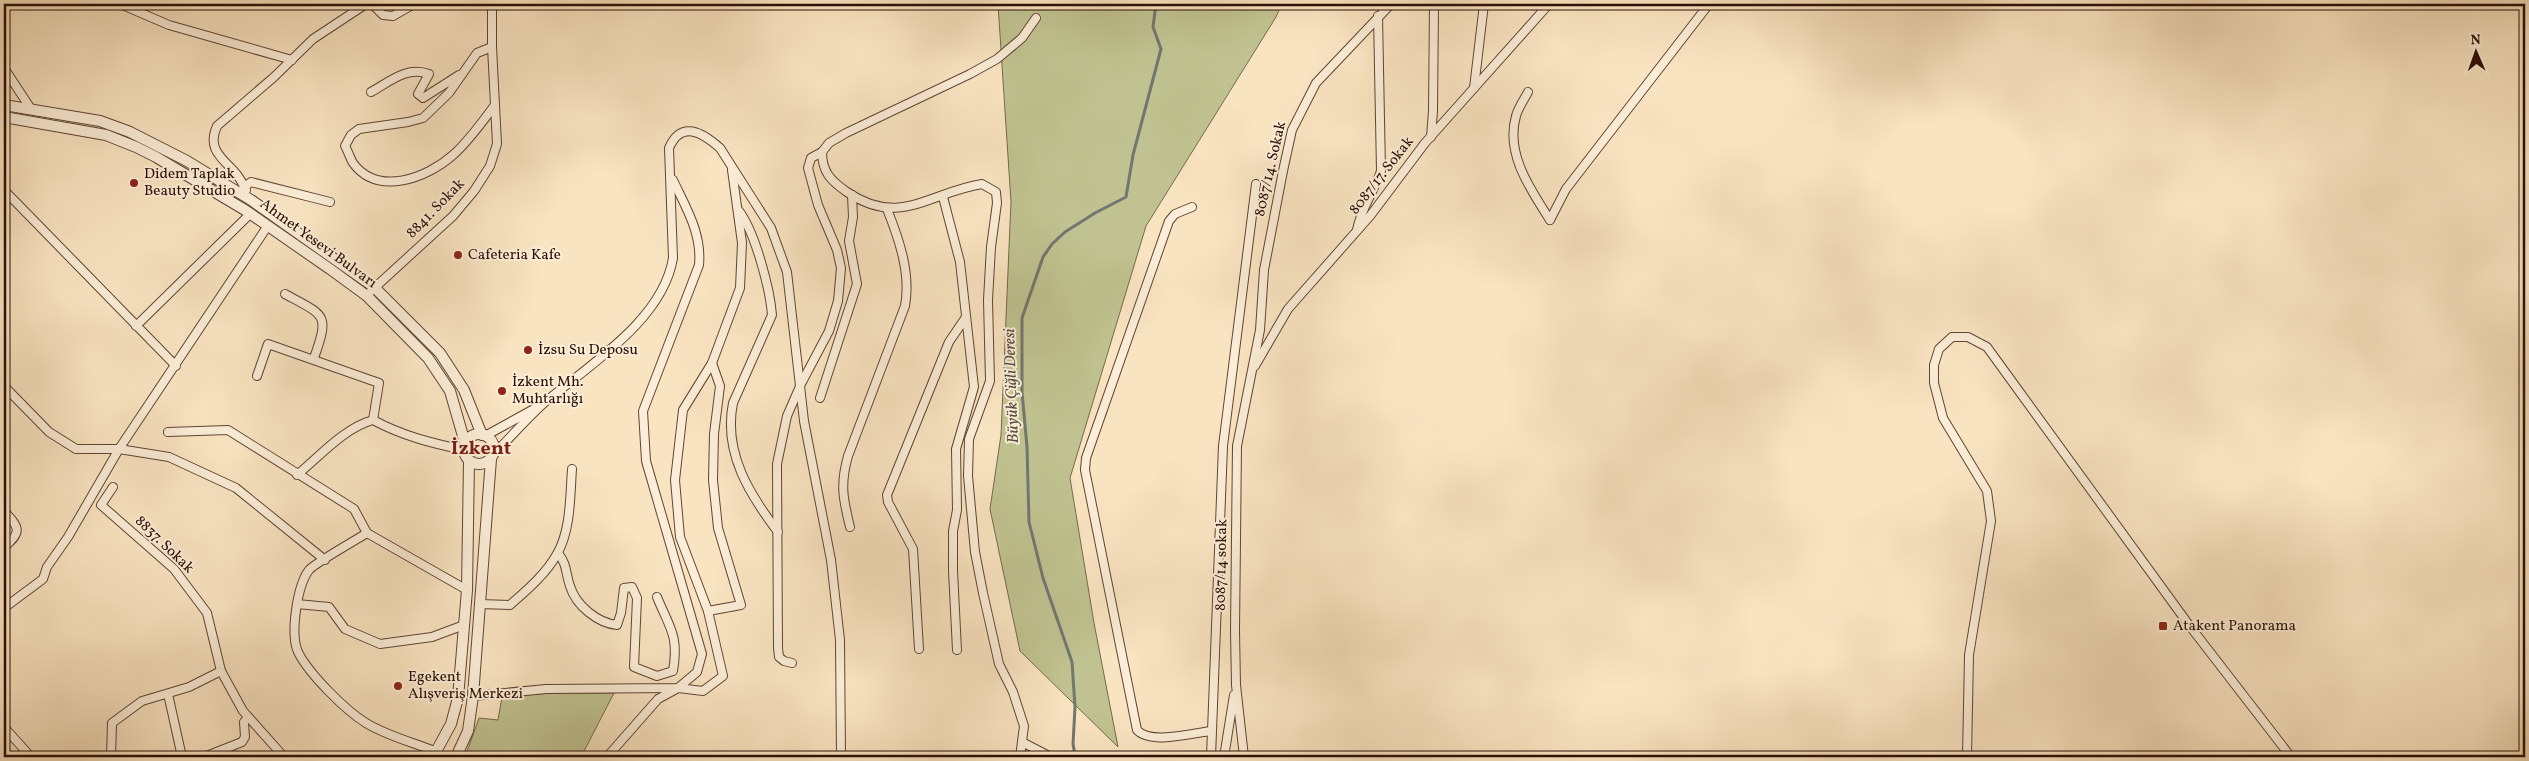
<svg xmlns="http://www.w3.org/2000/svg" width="2529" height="761" viewBox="0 0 2529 761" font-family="Vollkorn,serif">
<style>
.green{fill:#c0c391;stroke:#76694b}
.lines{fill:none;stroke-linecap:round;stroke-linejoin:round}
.stream{stroke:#727772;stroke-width:3}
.minor-casing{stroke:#604434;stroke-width:10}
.tertiary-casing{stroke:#604434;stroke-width:12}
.minor{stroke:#fbedd7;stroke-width:8}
.tertiary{stroke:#fbedd7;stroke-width:10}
.poi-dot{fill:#8f2418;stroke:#fbedd7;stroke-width:2}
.labels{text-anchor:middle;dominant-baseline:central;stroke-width:4;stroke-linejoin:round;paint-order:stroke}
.street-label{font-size:15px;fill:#2d0f05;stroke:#fbedd7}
.poi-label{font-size:15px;fill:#2d0f05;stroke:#fbedd7;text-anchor:start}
.water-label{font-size:16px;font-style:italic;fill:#554c44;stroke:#fbedd7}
.district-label{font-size:20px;font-weight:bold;fill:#7a1f14;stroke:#fbedd7}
</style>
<rect width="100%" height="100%" fill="#f9e4c1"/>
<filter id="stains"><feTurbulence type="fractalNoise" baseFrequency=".004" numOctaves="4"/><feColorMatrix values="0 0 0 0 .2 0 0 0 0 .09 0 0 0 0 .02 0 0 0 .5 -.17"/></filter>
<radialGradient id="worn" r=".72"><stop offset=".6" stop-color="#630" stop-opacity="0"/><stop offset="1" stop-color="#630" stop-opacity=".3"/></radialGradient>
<g class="green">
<polygon points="998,4 1282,4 1276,17 1146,226 1070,478 1094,623 1118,747 1020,651 990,509 1001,435 1011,202"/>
<polygon points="551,693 614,693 581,757 465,757 479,718 498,720 502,697"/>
</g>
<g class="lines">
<polyline class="stream" points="1075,755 1073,744 1075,707 1072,662 1043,578 1029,522 1027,447 1022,392 1022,318 1043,257 1052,244 1065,232 1095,213 1126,197 1133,155 1161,49 1153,27 1156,4"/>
<g class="minor-casing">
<g id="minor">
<polyline points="120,4 169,25 292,60"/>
<polyline points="372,4 383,15 393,16 414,4"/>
<path d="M492 47 477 53 449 93 423 118 408 122 359 129 351 135 345 146C348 151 350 158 353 163 378 197 427 178 453 155 469 141 482 122 495 105"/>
<polyline points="4,68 31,109"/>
<polyline points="1474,88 1484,4"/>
<path d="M371 92C391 81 406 66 429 74L418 94 423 98 459 75"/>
<path d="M1528 92C1524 100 1518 108 1516 116 1505 154 1531 190 1550 220"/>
<polyline points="1431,137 1433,111 1434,4"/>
<path d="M244 187C236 163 203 157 217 126L274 77 313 39 366 4"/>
<polyline points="4,190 176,366"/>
<polyline points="246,190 244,187 251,182 330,202"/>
<polyline points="943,197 960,262 974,387 956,449 957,510 953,531 953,571 957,650"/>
<path d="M1192 207 1175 214 1169 221 1086 458 1085 470 1137 730C1150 745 1193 733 1211 731"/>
<path d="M739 211C755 232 770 289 772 315L733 403C723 453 750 495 778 532"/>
<polyline points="1550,220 1566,189 1709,4"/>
<path d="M1357 230C1361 208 1374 192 1381 171L1378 16"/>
<polyline points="371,291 453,216 474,191 490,166 497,144 492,47 492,4"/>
<path d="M285 294C325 316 330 313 314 358"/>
<polyline points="136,326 250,214"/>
<polyline points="1255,366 1288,309 1370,216 1425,143 1549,4"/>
<polyline points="257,376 268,344 379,383 373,420"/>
<polyline points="4,386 49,432 76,449 119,449 169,457 236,488 325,560"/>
<polyline points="820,398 857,284 849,241 853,217 852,195"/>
<polyline points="168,432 228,430 354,509 367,533 467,590"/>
<polyline points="485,436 534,409"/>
<path d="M493 455C510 438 526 419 544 403 589 365 663 320 673 258L669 148C681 120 702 132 720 148L771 228 787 272 804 421 831 560 840 640 841 757"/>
<path d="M297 475C320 456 344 428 373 420 403 436 431 443 464 450"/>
<polyline points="113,487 101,505 174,569 207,613 221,671 243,711 284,757"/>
<path d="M4 511C19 527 23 532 4 547"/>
<path d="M850 527C843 499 840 484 848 456L905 306C911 273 899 239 887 209"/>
<path d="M367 533C356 540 315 563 309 570 297 586 290 634 298 652 309 674 345 710 366 723 387 736 415 743 437 752"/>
<path d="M558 553C568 566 565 572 570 586 576 606 598 623 617 625L621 613 624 588 632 587 637 598 634 667 657 676 673 671C679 635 670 629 657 597"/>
<polyline points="297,604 329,607 345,629 380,644 432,637 464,625"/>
<path d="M480 604 510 605C527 590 546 574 557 554 571 530 570 496 572 469"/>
<polyline points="4,608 43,579 47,567 68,537 119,449 267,227"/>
<polyline points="708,611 741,605 718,528 713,480 714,434 720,386 712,363"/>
<polyline points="919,649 913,549 888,502 887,495 949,342 966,317"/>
<polyline points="792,663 784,661 779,657 778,648 777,464 787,416 801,384 829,331 838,301 841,268 837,250 818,205 808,168 811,158 822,152"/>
<polyline points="168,694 182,757"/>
<path d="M473 696 546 689 678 688 697 672 702 654 646 461 643 411 699 265C702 233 686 208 673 180"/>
<polyline points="4,727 31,757"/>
<polyline points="1022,742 1051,757"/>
<polyline points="111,757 112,723 142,701 189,687 221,671"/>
<polyline points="204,757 242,742 245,737 244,722 248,717"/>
<polyline points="607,757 658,699 678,688 703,691 723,676 708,611 680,537 675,480 683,410 712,363 740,288 742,243 732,170"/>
<path d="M1020 757 1024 726 1013 692 999 664 983 593 975 552 968 476 969 439 990 381 988 300 991 247 997 203 996 192 982 184C930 192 900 228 847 192 831 181 822 172 822 152L829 143 846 133 970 74 997 59 1022 38 1036 18"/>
<polyline points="1211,757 1223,446 1256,184"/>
<polyline points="1224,757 1234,695"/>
<polyline points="1244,757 1236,685 1235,631 1237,446 1260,330 1264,270 1283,171 1292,130 1316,83 1391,4"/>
<polyline points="1967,757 1969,655 1991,521 1987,491 1943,418 1934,383 1934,365 1939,349 1952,337 1968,337 1987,347 2189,625 2291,757"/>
</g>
</g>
<g class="tertiary-casing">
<g id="tertiary">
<polyline points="4,105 100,121 130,132 187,161 251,200 374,287 440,353 464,390 482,435"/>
<polyline points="4,117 106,135 136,147 156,157 245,210 330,269 367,296 428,358 450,391 465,443"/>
<circle cx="479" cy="449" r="15"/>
<polyline points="433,757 451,724 458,698 467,590 469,461"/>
<polyline points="456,757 468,731 473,696 491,459"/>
</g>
</g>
<use href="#minor" class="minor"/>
<use href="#tertiary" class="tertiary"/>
</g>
<g class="poi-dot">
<circle cx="134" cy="183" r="5"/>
<circle cx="458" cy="255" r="5"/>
<circle cx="528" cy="350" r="5"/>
<circle cx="502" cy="391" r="5"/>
<rect x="2158" y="621" width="10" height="10" rx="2.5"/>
<circle cx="398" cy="686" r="5"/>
</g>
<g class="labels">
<g class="street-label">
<text transform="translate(1271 169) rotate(-77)">8087/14. Sokak</text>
<text transform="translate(1382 176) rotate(-52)">8087/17. Sokak</text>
<text transform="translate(436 209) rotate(-46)">8841. Sokak</text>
<text transform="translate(318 244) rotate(36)">Ahmet Yesevi Bulvarı</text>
<text transform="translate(164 545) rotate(44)">8837. Sokak</text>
<text transform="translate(1222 565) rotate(-89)">8087/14 sokak</text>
</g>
<g class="poi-label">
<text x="144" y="174">Didem Taplak<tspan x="144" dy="17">Beauty Studio</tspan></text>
<text x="468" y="255">Cafeteria Kafe</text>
<text x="538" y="350">İzsu Su Deposu</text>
<text x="512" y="382">İzkent Mh.<tspan x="512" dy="17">Muhtarlığı</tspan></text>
<text x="2173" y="626">Atakent Panorama</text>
<text x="408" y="677">Egekent<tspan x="408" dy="17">Alışveriş Merkezi</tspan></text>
</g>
<g class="water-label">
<text transform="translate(1012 386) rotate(-92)">Büyük Çiğli Deresi</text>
</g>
<g class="district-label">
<text x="481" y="449">İzkent</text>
</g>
</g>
<rect width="2529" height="761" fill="none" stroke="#f9e4c1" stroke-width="20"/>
<rect x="5" y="5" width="2519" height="751" fill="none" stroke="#2d0f05" stroke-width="2.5"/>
<rect x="10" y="10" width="2509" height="741" fill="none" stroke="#2d0f05"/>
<g transform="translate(2476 52) rotate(358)" stroke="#fbedd7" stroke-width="4" paint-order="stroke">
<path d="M0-4L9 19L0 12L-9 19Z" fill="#2d0f05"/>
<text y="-8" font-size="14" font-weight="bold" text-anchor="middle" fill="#2d0f05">N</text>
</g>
<rect width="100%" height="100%" filter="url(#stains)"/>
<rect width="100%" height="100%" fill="url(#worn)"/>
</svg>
